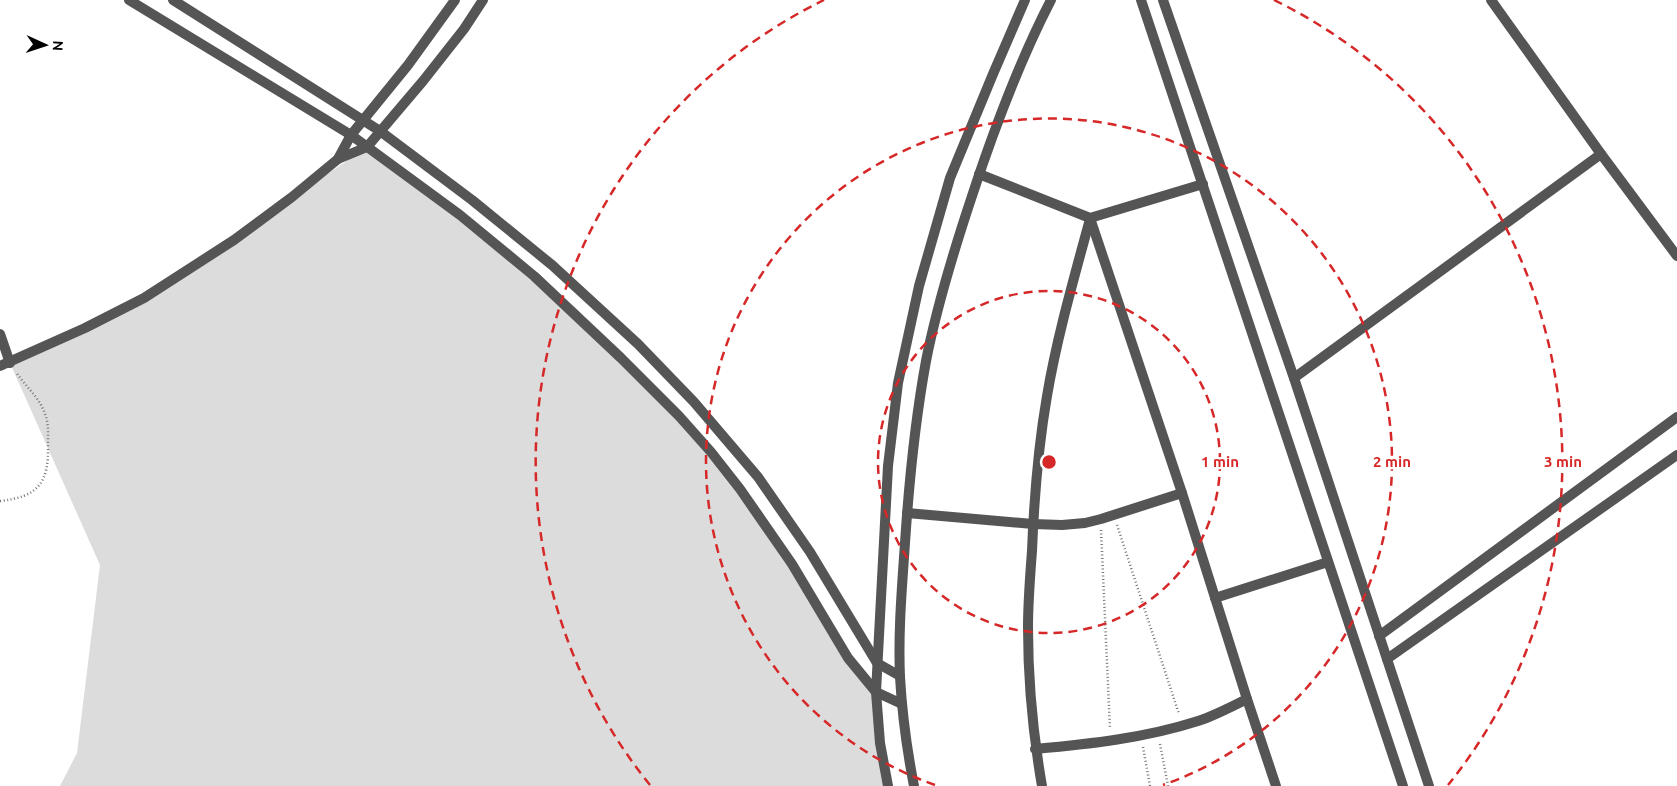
<svg xmlns="http://www.w3.org/2000/svg" width="1677" height="786" viewBox="0 0 1677 786" font-family="Ubuntu,sans-serif">
<style>
.green{fill:#dcdcdc}
.lines{fill:none;stroke-linecap:round;stroke-linejoin:round}
.path{stroke:#777;stroke-width:2.5;stroke-dasharray:1 2.5;stroke-linecap:butt}
.street{stroke:#555;stroke-width:10}
.ring{fill:none;stroke:#d62828;stroke-width:2.5;stroke-dasharray:9 6}
.centre{fill:#d62828;stroke:#fff;stroke-width:2.5}
.ring-label{font-size:15px;text-anchor:middle;font-weight:bold;fill:#d62828;stroke:#fff;stroke-width:4.5;stroke-linejoin:round;paint-order:stroke}
</style>
<rect width="100%" height="100%" fill="#fff"/>
<polygon class="green" points="367,147 534,276 711,452 876,692 888,786 60,786 77,753 100,565 10,363 182,274"/>
<g class="lines">
<g class="path">
<path d="M0 501C38 497 49 483 48 445 48 435 49 424 45 414 40 398 25 386 16 372"/>
<polyline points="1117,525 1179,714"/>
<polyline points="1101,530 1110,729"/>
<polyline points="1160,744 1168,786"/>
<polyline points="1143,747 1150,786"/>
</g>
<g class="street">
<polyline points="129,0 351,135 460,215 534,276 621,358 679,416 711,452 740,489 792,564 848,658 876,692 902,704"/>
<polyline points="173,0 380,131 472,200 552,265 638,344 694,402 758,477 810,552 877,663 900,676"/>
<polyline points="1141,0 1403,786"/>
<polyline points="1163,0 1294,378 1429,786"/>
<polyline points="1491,0 1601,154 1677,256"/>
<polyline points="338,159 351,135 408,65 455,0"/>
<polyline points="979,174 1090,218 1203,184"/>
<polyline points="1090,218 1182,493 1247,699 1276,786"/>
<polyline points="0,334 10,363"/>
<polyline points="0,366 85,328 144,298 234,240 292,197 338,159 367,147 423,81 464,29 483,0"/>
<polyline points="1294,378 1601,154"/>
<polyline points="907,513 1033,524 1062,525 1085,523 1101,519 1182,493"/>
<polyline points="1215,598 1328,562"/>
<polyline points="1379,636 1677,417"/>
<polyline points="1387,659 1677,455"/>
<path d="M1035 749C1090 744 1145 738 1198 721 1214 716 1231 707 1247 699"/>
<polyline points="888,786 880,743 876,692 888,466 898,383 919,286 950,178 993,74 1025,0"/>
<path d="M914 786C907 750 902 713 900 677 898 632 902 587 905 543 909 482 915 421 926 361 937 305 954 250 972 196 994 129 1019 62 1051 0"/>
<path d="M1042 786C1033 734 1028 680 1028 627 1028 602 1030 577 1032 551 1034 500 1038 448 1047 396 1057 337 1074 278 1090 219"/>
</g>
</g>
<g class="ring">
<circle cx="1049" cy="462" r="171"/>
<path d="M935 785A343 343 0 1 1 1163 785"/>
<path d="M650 785A514 514 0 0 1 824 0M1274 0A514 514 0 0 1 1448 785"/>
</g>
<circle cx="1049" cy="462" r="8" class="centre"/>
<g class="ring-label">
<text x="1220" y="467">1 min</text>
<text x="1392" y="467">2 min</text>
<text x="1563" y="467">3 min</text>
</g>
<g transform="translate(45 45) rotate(93)" stroke="#ffffff" stroke-width="4" paint-order="stroke">
<path d="M0-4L9 19L0 12L-9 19Z" fill="#000000"/>
<text y="-8" font-size="14" font-weight="bold" text-anchor="middle" fill="#000000">N</text>
</g>
</svg>
